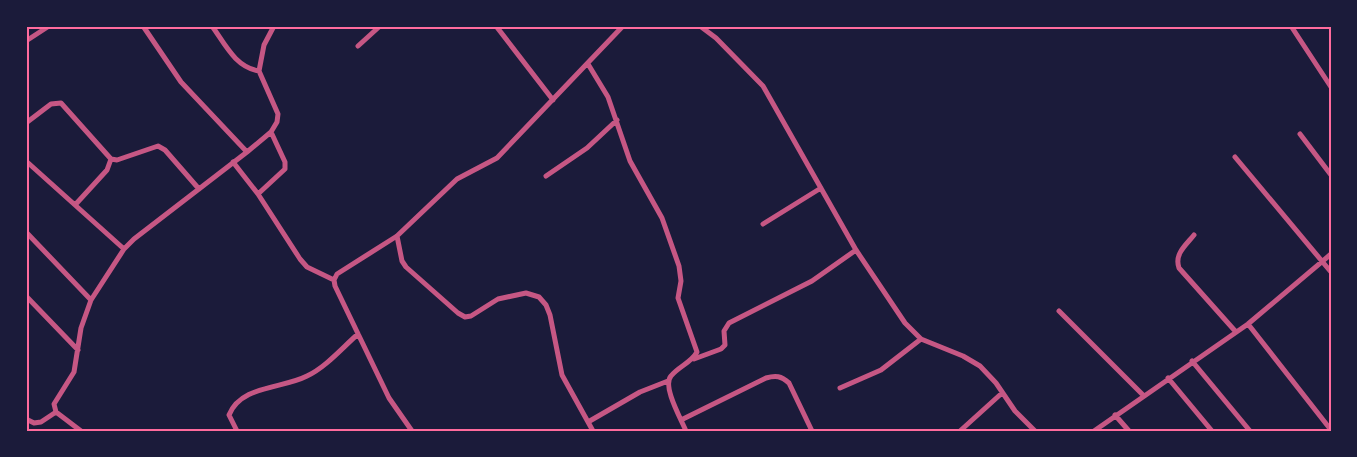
<svg xmlns="http://www.w3.org/2000/svg" width="1357" height="457" font-family="Helvetica,sans-serif">
  <style>
    .lines { fill: none; stroke-linecap: round; stroke-linejoin: round }
    .minor { stroke: #c65784; stroke-width: 5 }
    .neatline { fill: none; stroke: #ff6b9d; stroke-width: 2 }
  </style>
  <rect width="100%" height="100%" fill="#1b1b3a"/>
  <g class="lines">
    <!-- minor -->
    <path class="minor" d="M143 26 181 82 247 152
      M212 26C225 44 235 67 259 71
      M496 26 553 100
      M700 26 716 38 763 86 856 250 905 323 921 339 963 356 980 366 996 383 1015 411 1035 431
      M1291 26 1331 87
      M26 41 49 26
      M358 46 380 26
      M588 64 608 97 630 161 662 218 679 266 681 281 678 298 697 352C691 363 679 366 671 376 662 386 681 419 686 431
      M26 123 51 104 61 103 111 159 117 160 158 146 165 150 199 189
      M1300 134 1331 175
      M1235 157 1331 272
      M26 161 124 249
      M233 162 258 194 300 259 307 267 334 280
      M546 176 587 148 617 120
      M258 194 285 169V162L271 132
      M75 205 107 170 111 159
      M763 224 821 188
      M26 232 91 300
      M1194 235C1186 245 1174 254 1179 268L1236 332
      M397 236 402 261 406 267 458 313 465 317 471 316 498 299 526 293 539 297 546 305 550 315 562 375 593 431
      M26 296 78 350
      M1059 311 1143 395
      M1248 324 1331 430
      M694 359 721 349 725 345 724 331 729 323 812 281 856 250
      M1192 361 1250 431
      M1168 378 1212 431
      M840 388 881 370 921 339
      M1115 415 1129 431
      M26 419 34 423 41 422 56 412
      M681 420 766 378C776 375 781 376 789 383L812 431
      M588 422 640 392 668 381
      M81 431 56 412 54 404 74 372 81 328 91 300 124 249 134 239 247 152 271 132 277 122 278 114 259 71 264 45 274 26
      M237 431 229 415C241 385 282 389 307 376 326 367 342 348 358 334
      M412 431 389 398 335 286 334 280 337 274 397 236 457 179 497 158 623 26
      M960 431 1002 393
      M1094 431 1248 324 1331 254"/>
  </g>
  <!-- border -->
  <rect width="1357" height="457" fill="none" stroke="#1b1b3a" stroke-width="55"/>
  <rect x="28" y="28" width="1302" height="402" class="neatline"/>
</svg>
